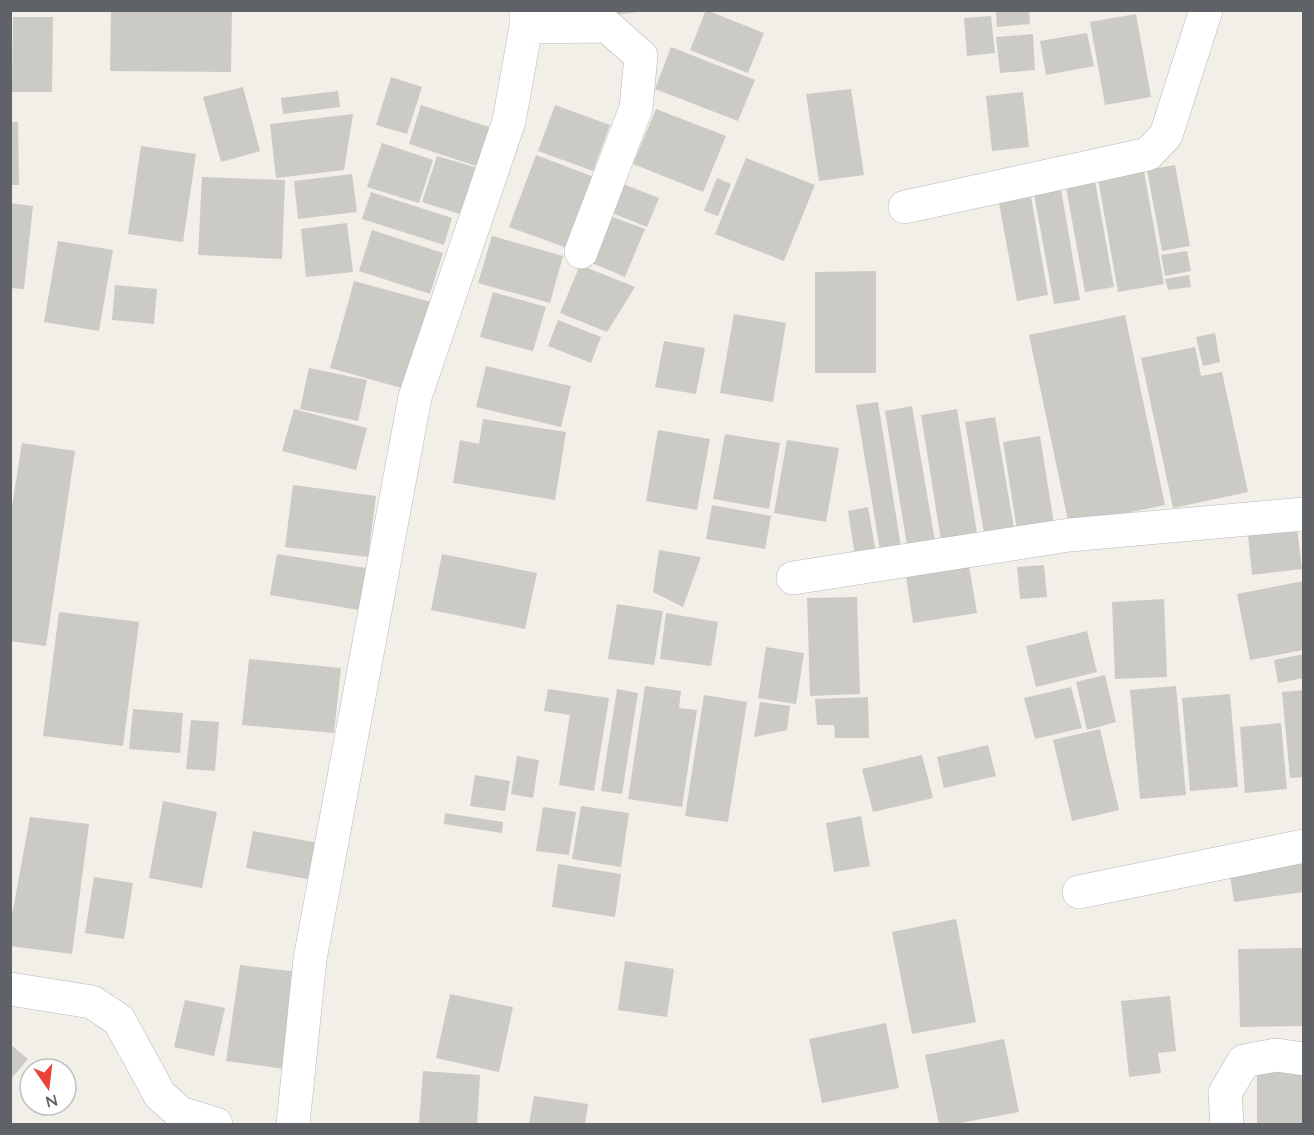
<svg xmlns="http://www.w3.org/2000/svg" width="1314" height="1135" font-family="Quicksand,sans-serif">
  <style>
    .building { fill: #cccac5 }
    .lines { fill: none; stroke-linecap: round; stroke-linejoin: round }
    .minor-casing { stroke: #b5b8bc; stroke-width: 34 }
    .minor { stroke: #fff; stroke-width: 33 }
  </style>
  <rect width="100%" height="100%" fill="#f1efe8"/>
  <!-- building -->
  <path class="building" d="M111 10H232L231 72 110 71Z
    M601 10H638V12L602 16Z
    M706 10 764 33 748 73 690 50Z
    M996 10H1029L1030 24 997 27Z
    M1136 14 1151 97 1105 105 1090 22Z
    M991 16 995 53 967 56 964 18Z
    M13 17H53L52 92H12Z
    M1087 33 1094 66 1046 75 1040 41Z
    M1033 34 1035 70 1000 73 996 37Z
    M671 47 755 80 738 121 655 89Z
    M391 77 422 87 407 134 376 125Z
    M243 87 260 151 221 162 203 97Z
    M851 89 864 175 819 181 806 94Z
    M338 91 340 107 283 114 281 98Z
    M1023 92 1029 147 992 151 986 96Z
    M421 105 489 127 476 166 409 144Z
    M555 105 610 125 593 171 538 151Z
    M656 109 726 136 703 192 633 164Z
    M353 114 344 170 276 178 270 124Z
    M10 122H18L19 185H10Z
    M382 143 433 160 419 203 367 187Z
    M141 146 196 154 183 242 128 234Z
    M536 155 594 177 567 248 509 227Z
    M437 156 478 168 463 215 422 202Z
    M746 158 815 185 784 261 715 234Z
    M1175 165 1190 246 1162 251 1147 170Z
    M1144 171 1164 284 1118 292 1098 179Z
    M352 174 357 212 298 219 294 181Z
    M202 177 285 180 282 259 198 255Z
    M717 178 731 184 718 216 704 211Z
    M1095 181 1114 287 1085 292 1066 187Z
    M623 184 659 198 647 227 612 213Z
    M1061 189 1080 300 1054 304 1034 194Z
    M371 192 452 218 444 245 362 219Z
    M1031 197 1048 295 1017 301 999 203Z
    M10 203 33 206 24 289 10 288Z
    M610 216 645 229 625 277 592 263Z
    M347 223 353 272 306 277 301 229Z
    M372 230 443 253 430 294 359 271Z
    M492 236 563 256 550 303 478 283Z
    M58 241 113 250 99 331 44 322Z
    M1187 251 1191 271 1165 276 1161 255Z
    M580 265 635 287 607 332 560 313Z
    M876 271V373H815V272Z
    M1189 275 1191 287 1168 290 1165 279Z
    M354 281 431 302 405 389 330 368Z
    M115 285 157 289 154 324 112 320Z
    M493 292 546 307 533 351 480 337Z
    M734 314 786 323 773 402 720 393Z
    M1125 315 1165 505 1069 525 1029 335Z
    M558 320 601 337 591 363 548 346Z
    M1215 333 1220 362 1203 366 1196 337Z
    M664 341 705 348 696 394 655 387Z
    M1195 347 1201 376 1222 372 1248 492 1173 508 1141 358Z
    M486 366 571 386 561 427 476 407Z
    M309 368 367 380 358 421 300 409Z
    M878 402 901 547 880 550 856 405Z
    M912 406 935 541 907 545 885 411Z
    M294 409 367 428 356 470 282 451Z
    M957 409 977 533 941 540 921 415Z
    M995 417 1014 528 984 533 965 422Z
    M483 419 566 432 555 500 453 483 460 440 479 444Z
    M658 430 710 439 697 510 646 501Z
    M725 434 780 443 769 509 713 499Z
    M1040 436 1054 524 1017 530 1003 442Z
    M787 440 839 448 826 522 774 513Z
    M22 443 75 451 46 646 10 641V519Z
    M293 485 376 496 368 557 285 547Z
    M712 505 771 516 765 549 706 539Z
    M868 507 876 553 855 556 848 511Z
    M1296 519 1302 569 1252 575 1247 525Z
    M659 550 701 557 683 607 653 592Z
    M277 554 366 568 359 610 270 595Z
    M442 554 537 573 525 629 431 610Z
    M968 560 977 613 913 623 905 570Z
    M1044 565 1047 597 1020 599 1017 567Z
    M1304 581V650L1250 660 1237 594Z
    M857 597 860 694 810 696 807 598Z
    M1164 599 1167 677 1115 679 1112 602Z
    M617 604 663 611 654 665 608 659Z
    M59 612 139 622 123 746 43 736Z
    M666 613 718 622 711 666 660 659Z
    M1087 631 1097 672 1036 687 1026 646Z
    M766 647 804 653 796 704 758 698Z
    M1304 654V678L1278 683 1274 660Z
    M249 659 341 668 334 733 242 725Z
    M1105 675 1116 722 1087 730 1076 682Z
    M645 686 681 691 679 708 697 710 682 807 628 799Z
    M1176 686 1186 795 1140 799 1130 690Z
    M1071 687 1082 728 1035 739 1024 698Z
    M548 689 609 698 594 791 559 785 570 715 544 711Z
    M617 689 638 693 622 794 601 791Z
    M1304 690V777L1290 778 1282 692Z
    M1230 694 1238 787 1190 791 1182 698Z
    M704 695 747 702 728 822 685 816Z
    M868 697 869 738H835L834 725H817L815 699Z
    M760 702 790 706 787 730 754 737Z
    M133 709 183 713 180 753 129 749Z
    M191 720 219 722 215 771 186 769Z
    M1281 723 1287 789 1245 793 1240 727Z
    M1100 729 1119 810 1072 821 1053 740Z
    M988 745 996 776 944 788 937 757Z
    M922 755 933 798 873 812 862 769Z
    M517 756 539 760 533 798 511 794Z
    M475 775 510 781 505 811 470 806Z
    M163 801 217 812 202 888 149 878Z
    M581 806 629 813 621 867 572 859Z
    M543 807 576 812 569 855 536 851Z
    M445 813 503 822 502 833 444 824Z
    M861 816 870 866 834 872 826 823Z
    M30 817 89 824 72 954 10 946V926Z
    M253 831 319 843 313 880 246 868Z
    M1304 858V892L1234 902 1229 868Z
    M558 864 621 874 615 917 552 907Z
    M94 877 133 883 124 939 85 933Z
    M956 919 976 1022 912 1034 892 932Z
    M1304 948V1026L1240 1027 1238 949Z
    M625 961 674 969 667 1017 618 1010Z
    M240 965 299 972 285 1069 226 1061Z
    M450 994 513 1007 499 1072 436 1058Z
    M1170 996 1176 1051 1158 1053 1161 1073 1129 1077 1121 1001Z
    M185 1000 225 1008 214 1056 174 1047Z
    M886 1023 899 1088 822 1103 809 1039Z
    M1004 1039 1019 1112 954 1124H939L925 1055Z
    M10 1044 28 1059 10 1080Z
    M1304 1064V1124H1257V1065Z
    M423 1071 480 1075 477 1124H419Z
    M534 1096 588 1104 585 1124H529Z"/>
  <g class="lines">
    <!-- minor casing -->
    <g class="minor-casing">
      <path id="minor" d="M526 27 607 26 641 56 636 108 581 252
        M905 207 1148 154 1166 135 1206 10
        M793 578 1069 535 1304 514
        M1079 892 1304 846
        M10 989 92 1002 119 1020 160 1095 180 1113 216 1124
        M293 1124 310 959 415 397 509 121 526 27V10
        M1227 1124 1225 1093 1244 1061 1276 1055 1304 1059"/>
    </g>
    <!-- minor -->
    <use href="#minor" class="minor"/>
  </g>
  <!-- border -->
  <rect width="1314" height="1135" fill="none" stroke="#5f6368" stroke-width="24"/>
  <!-- north arrow -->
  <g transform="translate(48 1087) rotate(166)"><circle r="28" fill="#ffffff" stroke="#bfc1c3" stroke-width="1.5"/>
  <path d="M0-4.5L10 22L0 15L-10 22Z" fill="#ea4335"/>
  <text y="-9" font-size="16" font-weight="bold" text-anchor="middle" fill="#5f6368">N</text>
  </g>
</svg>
